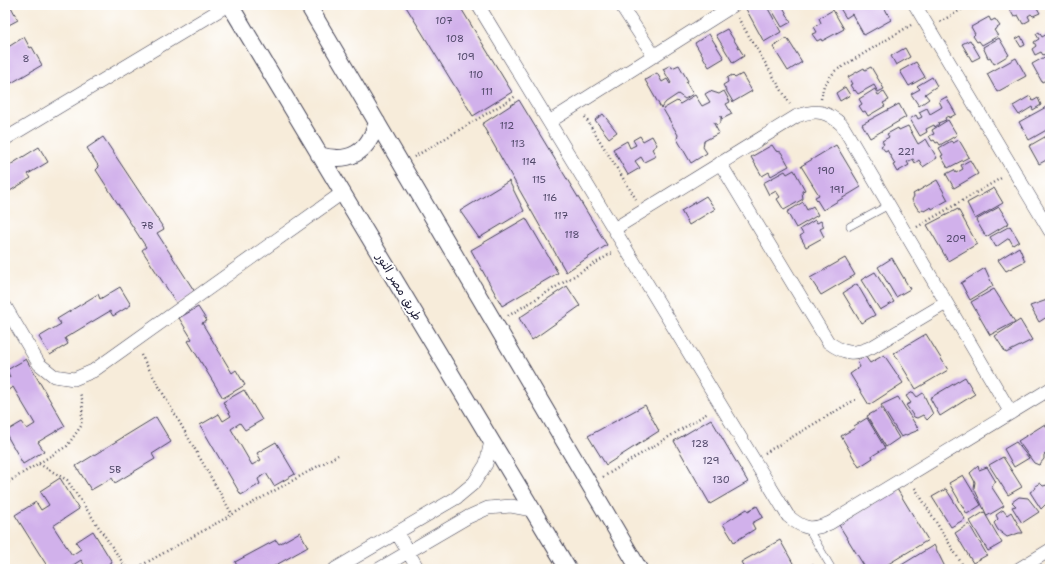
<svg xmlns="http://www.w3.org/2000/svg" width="1055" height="574" font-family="'Shantell Sans','Playpen Sans Arabic',sans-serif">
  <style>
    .building { fill: #d1b1eb }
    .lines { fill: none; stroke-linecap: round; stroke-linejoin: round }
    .service-casing { stroke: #424053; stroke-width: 8 }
    .minor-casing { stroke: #424053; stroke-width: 14 }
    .tertiary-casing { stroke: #424053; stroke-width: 18 }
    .path { stroke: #424053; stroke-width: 2.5; stroke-dasharray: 1 3; stroke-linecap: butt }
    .service { stroke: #fff; stroke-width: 7 }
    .minor { stroke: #fff; stroke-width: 13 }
    .tertiary { stroke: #fff; stroke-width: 16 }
    .labels { text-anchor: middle; stroke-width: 4; stroke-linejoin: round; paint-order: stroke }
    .number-label { font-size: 10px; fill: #4e4667 }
    .street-label { font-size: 12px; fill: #22223b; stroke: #fff }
  </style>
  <rect width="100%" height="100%" fill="#fff"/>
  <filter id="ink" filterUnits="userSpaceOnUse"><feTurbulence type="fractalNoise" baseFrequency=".025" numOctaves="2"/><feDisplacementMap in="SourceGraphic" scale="8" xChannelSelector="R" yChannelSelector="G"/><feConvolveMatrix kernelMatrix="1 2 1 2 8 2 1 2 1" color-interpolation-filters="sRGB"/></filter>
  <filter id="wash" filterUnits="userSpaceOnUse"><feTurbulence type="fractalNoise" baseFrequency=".012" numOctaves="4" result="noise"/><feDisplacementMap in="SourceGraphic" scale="16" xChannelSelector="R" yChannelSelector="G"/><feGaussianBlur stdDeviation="0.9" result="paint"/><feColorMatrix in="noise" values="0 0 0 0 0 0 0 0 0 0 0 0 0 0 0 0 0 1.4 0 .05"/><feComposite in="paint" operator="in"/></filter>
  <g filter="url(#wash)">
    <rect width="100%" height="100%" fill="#f7ecda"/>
    <g id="blocks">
      <!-- building -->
      <path class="building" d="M5 5H10L18 20 5 27Z
        M405 5H459L512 92 473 116Z
        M753 5H766L781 32 764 42 746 9Z
        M769 5H782L791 22 782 27Z
        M838 5H883L891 20 864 35 852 14 846 18Z
        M1012 5H1039L1040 7 1037 8 1040 13 1033 16 1031 14 1028 16 1030 20 1023 24 1018 15 1014 17 1010 10 1014 8Z
        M833 10 844 29 822 41 821 39 817 41 812 34 817 32 814 27 821 23 819 18Z
        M989 17 991 21 995 19 1000 26 994 30 998 36 982 45 979 41 977 42 973 36 975 34 971 27Z
        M727 29 744 56 733 63 716 35Z
        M1039 32 1042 37 1049 33 1050 36V51L1043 55 1041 52 1035 55 1032 49 1036 46 1034 42 1039 39 1036 34Z
        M709 34 724 58 709 67 695 43Z
        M1021 36 1025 45 1021 47 1016 39Z
        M24 37 30 48 32 47 42 65 8 85 5 80V49Z
        M787 38 802 62 788 71 773 47Z
        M999 38 1009 55 994 64 990 57 988 58 983 47Z
        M970 40 980 57 972 61 962 44Z
        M905 48 910 57 896 65 891 56Z
        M1050 54V78L1042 82 1032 64Z
        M1016 58 1026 76 997 92 987 74Z
        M916 62 925 77 909 86 900 71Z
        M671 65 672 68 679 65 688 81 686 82 693 94 685 99 678 94 666 102 661 108 645 80 657 73 662 82 667 79 670 84 671 83 663 69Z
        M871 67 884 89 878 92 874 85 858 94 855 90 854 91 850 85 852 84 848 77 864 68 865 70Z
        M742 74 752 91 733 102 723 85 728 82 727 78 732 75 735 78Z
        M932 77 937 86 925 94 929 99 919 106 911 94 920 89 917 86Z
        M845 87 850 95 840 101 836 93Z
        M875 89 878 95 884 92 889 100 883 103 885 106 868 116 865 111 863 112 859 106 862 104 859 99Z
        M710 91 719 94 724 91 730 102 726 104 732 114 722 119 721 116V122L717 125 713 122 719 133 704 141 703 147 707 153 691 163 677 139 678 135 663 109 677 101 680 104 695 95 702 106 710 102 705 94Z
        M1030 96 1033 101 1038 98 1041 105 1033 110 1032 107 1019 115 1013 106Z
        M946 97 956 114 949 118 948 116 945 118 946 120 938 123 939 124 935 127 934 125 926 129 927 132 920 136 910 119 916 115 918 119 922 117 919 112 927 108 930 114 942 107 939 101Z
        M519 100 607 245 566 272 482 124Z
        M899 104 906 117 870 138 862 124Z
        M1048 106 1050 109V128L1029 140 1019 122Z
        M603 114 617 132 609 138 595 120Z
        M948 120 957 135 940 145 938 142 936 143 934 140 932 141 929 136 934 134 932 130Z
        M908 126 918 144 926 139 937 158 923 167 919 160 915 163 913 159 907 162 909 165 897 172 893 165 895 164 887 150 885 151 881 146 884 144 882 141 889 137 887 134 898 128 899 130Z
        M1050 134V158L1039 164 1029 146Z
        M640 136 643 141 652 136 657 145 652 149 656 156 644 162 641 157 635 161 640 168 628 175 613 149 627 141 630 148 636 145 633 140Z
        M103 137 164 229 157 233 195 292 177 304 142 250 146 247 96 170 99 167 87 148Z
        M959 140 969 157 948 168 941 156 943 155 939 148 951 141 953 143Z
        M772 145 776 151 781 152 789 166 771 176 769 172 762 176 751 157Z
        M836 145 861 187 823 210 815 197 819 195 801 166Z
        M39 147 48 162 28 174 31 178 5 194V168Z
        M970 160 978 174 954 188 946 174 954 170 956 173 963 169 961 165Z
        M794 170 805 190 802 191 803 199 784 210 777 199 780 197 776 191 769 195 763 183 785 171 787 174Z
        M937 180 948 200 932 209 931 207 924 211 923 209 919 211 912 200 914 196 913 194Z
        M509 181 524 211 479 238 460 211Z
        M994 188 1003 203 975 219 967 203Z
        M706 196 715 209 689 225 681 211Z
        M803 202 807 210 813 206 818 215 796 228 787 212Z
        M999 207 1009 223 986 237 976 220Z
        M958 209 977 244 948 261 927 225Z
        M526 218 558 273 502 306 471 250Z
        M815 220 817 223 821 221 824 227 820 229 824 237 806 247 800 236 803 234 800 229Z
        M1010 226 1019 241 1013 245 1009 238 996 247 990 237Z
        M1019 247 1025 261 1006 271 998 260Z
        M845 258 855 275 821 295 810 278Z
        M892 258 910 289 896 297 878 267Z
        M985 268 993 286 970 300 961 283Z
        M875 272 894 302 880 310 861 280Z
        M857 284 875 315 861 323 843 293Z
        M567 286 580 306 532 340 519 318Z
        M120 287 131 305 113 316 110 311 65 338 68 344 50 355 39 337 61 324 57 319 98 294 100 299Z
        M994 289 1015 322 990 335 971 302Z
        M1050 299V315L1039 322 1030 306Z
        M198 307 207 321 202 323 232 373 236 370 245 385 223 398 188 341 192 339 179 318Z
        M1020 320 1032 340 1006 353 995 336Z
        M926 334 948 370 916 389 894 353Z
        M884 355 903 383 869 405 850 374 860 367 857 361 865 356 870 363Z
        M26 359 65 426 38 442 44 451 23 464 5 432 22 422 27 429 35 424 13 387 5 392V380L10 377 7 370Z
        M965 377 975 394 940 416 930 398Z
        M244 390 262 420 245 430 240 423 231 429 252 465 261 460 257 453 276 442 295 474 274 486 266 473 258 479 260 484 241 495 200 425 219 414 223 421 231 416 223 402Z
        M913 392 917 397 923 393 933 414 927 420 923 415 917 418 914 417 906 405 911 403 906 396Z
        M898 397 919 430 901 437 881 405Z
        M645 405 659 431 606 465 588 436Z
        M881 408 899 438 886 447 867 416Z
        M156 417 171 442 152 454 155 459 115 483 112 478 91 490 76 466Z
        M867 418 885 448 872 456 873 458 859 467 841 436 855 428 854 426Z
        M711 419 748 482 710 504 674 441Z
        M1045 424 1050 433V450L1044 455V459L1039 465 1034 463 1018 441Z
        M1016 442 1029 458 1014 467 1004 449Z
        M1003 457 1022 487 1008 495 989 465Z
        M978 466 979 470 987 467 996 482 991 486 1004 506 987 516 974 488 975 482 970 473Z
        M963 475 981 505 967 514 949 483Z
        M60 478 79 509 53 526 72 555 81 549 76 542 93 531 112 562 101 569H87L81 560 73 565 75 569H49L15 515 36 502 41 510 49 505 40 491Z
        M1040 483 1043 486 1047 485 1050 491V500L1041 509 1030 492 1036 488 1035 486Z
        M897 489 928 540 880 569H866L839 525Z
        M946 489 965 519 951 527 932 497Z
        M1019 497 1028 498 1039 512 1022 523 1012 507 1016 506 1012 502Z
        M757 506 763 517 752 523 755 529 734 542 723 524 747 509 748 511Z
        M1003 510 1007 515 1011 512 1023 533H1019L1007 537 998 530 994 523 998 519 996 515Z
        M984 512 1002 543 988 551 970 521Z
        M969 524 987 555 973 563 955 533Z
        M300 532 308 547 269 569H239L235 562 276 540 279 544Z
        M780 540 794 565 787 569H745L741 562Z
        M934 545 946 569H895Z"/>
    </g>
  </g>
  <g filter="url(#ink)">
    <use href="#blocks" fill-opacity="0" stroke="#424053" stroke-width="1"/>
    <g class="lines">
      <!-- service casing -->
      <g class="service-casing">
        <path id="service" d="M850 226 889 205
          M808 528 832 569"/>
      </g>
      <!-- minor casing -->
      <g class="minor-casing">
        <path id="minor" d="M478 5 788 516C803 529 812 531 830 523L1050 389
          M621 5 654 56
          M915 5 1050 231
          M549 122 734 5
          M5 139 228 5
          M720 163 828 342C844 354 854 355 872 347L946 303
          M614 229 797 116C817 109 827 111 842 125L1011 413
          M5 306 39 364 54 376 74 379 93 371 342 193
          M397 533 418 569
          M335 569 456 498 474 483 486 464 491 441
          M379 569 468 517 488 508 511 506 532 510
          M1019 569 1050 550"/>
      </g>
      <!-- tertiary casing -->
      <g class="tertiary-casing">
        <path id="tertiary" d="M230 5 568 569
          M308 5 639 569
          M319 155C349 164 368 153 377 122"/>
      </g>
      <!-- path -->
      <path class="path" d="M738 18 790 104
        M940 22 969 5
        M821 99 824 85 835 71 911 25
        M585 117 636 199
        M414 157 516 96
        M917 227 1003 177
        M508 316 612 253
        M141 355 232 514
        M765 453 858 398
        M39 464 67 480 127 569
        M603 477 708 413
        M5 484 67 446 81 426 83 402 80 393
        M915 488 965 569
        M135 569 338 455
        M806 569 816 563"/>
      <!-- service -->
      <use href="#service" class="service"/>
      <!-- minor -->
      <use href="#minor" class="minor"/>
      <!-- tertiary -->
      <use href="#tertiary" class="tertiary"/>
    </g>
  </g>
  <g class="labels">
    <!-- number labels -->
    <g class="number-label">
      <text x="444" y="24">107</text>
      <text x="455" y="42">108</text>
      <text x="466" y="60">109</text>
      <text x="26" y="62">8</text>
      <text x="476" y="78">110</text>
      <text x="487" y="95">111</text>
      <text x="507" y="129">112</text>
      <text x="518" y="147">113</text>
      <text x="906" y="155">221</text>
      <text x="529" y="165">114</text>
      <text x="826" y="174">190</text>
      <text x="539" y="183">115</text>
      <text x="837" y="193">191</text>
      <text x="550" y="201">116</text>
      <text x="561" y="219">117</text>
      <text x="147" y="229">7B</text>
      <text x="572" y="238">118</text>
      <text x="956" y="242">209</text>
      <text x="700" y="447">128</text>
      <text x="711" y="464">129</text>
      <text x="115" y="473">5B</text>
      <text x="721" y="483">130</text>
    </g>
    <!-- street labels -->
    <g class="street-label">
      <text transform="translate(399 287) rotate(59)" y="4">طريق مصر النور</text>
    </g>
  </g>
  <!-- margin -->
  <rect width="1055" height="574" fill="none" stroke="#fff" stroke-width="20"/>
</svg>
